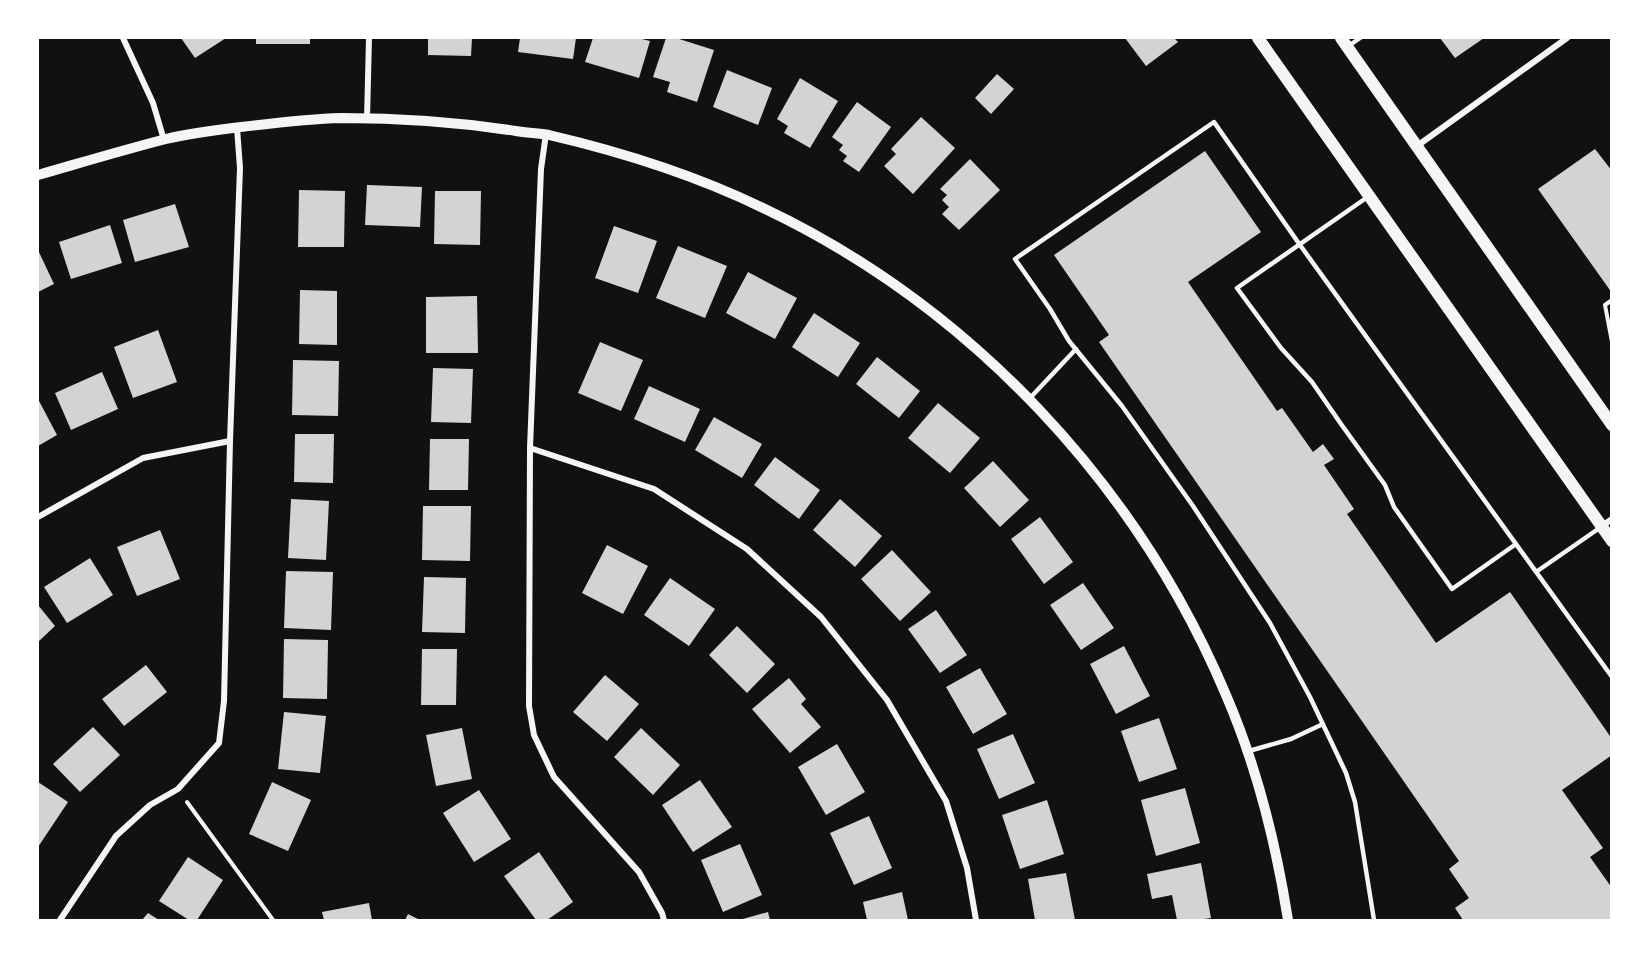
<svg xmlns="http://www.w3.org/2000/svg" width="1649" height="958" font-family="'Asap Condensed',sans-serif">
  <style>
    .building { fill: #d3d3d3 }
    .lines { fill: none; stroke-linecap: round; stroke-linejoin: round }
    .path { stroke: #f5f5f5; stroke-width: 4 }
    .service { stroke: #f5f5f5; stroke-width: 4.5 }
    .minor { stroke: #f5f5f5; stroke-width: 6 }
    .tertiary { stroke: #f5f5f5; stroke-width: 10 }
    .secondary { stroke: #f5f5f5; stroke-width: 12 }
  </style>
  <rect width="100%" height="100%" fill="#111"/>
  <!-- building -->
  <path class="building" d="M181 38H226L195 58Z
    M256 38H310V44H256Z
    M428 38H472L471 56 428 55Z
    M520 38H576L573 59 518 52Z
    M593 38H638L650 41 639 78 585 62Z
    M666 38H676L714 50 697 102 667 92 670 82 653 77Z
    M1125 38H1174L1178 42 1146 66Z
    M1440 38H1484L1455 58Z
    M727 70 772 88 758 125 713 107Z
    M997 74 1014 89 991 114 975 98Z
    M800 78 838 101 810 148 784 133 788 126 777 119Z
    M857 102 891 127 859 172 843 161 847 156 839 150 843 145 832 137Z
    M921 117 955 148 913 194 884 166 896 154 891 149Z
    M1595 149 1612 171V293L1538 189Z
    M1205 151 1261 232 1188 282 1277 411 1282 408 1313 452 1323 444 1334 459 1324 465 1354 509 1347 514 1436 643 1510 592 1612 739V755L1562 790 1603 848 1590 857 1612 888V920H1463L1455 908 1469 898 1449 869 1459 861 1099 342 1109 335 1054 255Z
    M970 159 1000 190 959 230 942 214 949 207 942 200 947 195 940 189Z
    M367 185 422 187 420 227 365 225Z
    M299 190 345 191 344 247H298Z
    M435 191H481L480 245 434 244Z
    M175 204 189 247 135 262 123 220Z
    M110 225 122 263 71 279 59 242Z
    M614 226 657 241 638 293 595 278Z
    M678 246 727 266 705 318 656 298Z
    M38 250 54 284 38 292Z
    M748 272 797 298 775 339 726 313Z
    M300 290 337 291V345L299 344Z
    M477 296 478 353H426V297Z
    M814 313 860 343 838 377 792 347Z
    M158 330 177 382 133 398 114 347Z
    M600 342 643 360 621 411 578 393Z
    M877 357 920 391 899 418 856 384Z
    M293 360 339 361 338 416 292 415Z
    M433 368 473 369 471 423 431 422Z
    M102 372 118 409 71 430 55 393Z
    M649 386 700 409 685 442 634 419Z
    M38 399 57 435 38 446Z
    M938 403 980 438 950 473 908 438Z
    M714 417 762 444 742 478 695 450Z
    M295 434H334L333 483 294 482Z
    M430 439H469L468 490H429Z
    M775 457 820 490 799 519 754 485Z
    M993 461 1029 500 1000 527 964 488Z
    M291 499 329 501 326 560 288 558Z
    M840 499 882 536 855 567 813 530Z
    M423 506H471L470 561 422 560Z
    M1040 517 1073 562 1044 584 1011 539Z
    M160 530 180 579 137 596 117 547Z
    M607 545 648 566 623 614 582 593Z
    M892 550 931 592 900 621 861 579Z
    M90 558 113 595 67 623 44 587Z
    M286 571 333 572 331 630 284 628Z
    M424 577 466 578 465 633 422 632Z
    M670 578 715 609 689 646 644 615Z
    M1083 583 1114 628 1081 650 1050 605Z
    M38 605 55 626 38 642Z
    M936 610 967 655 940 673 908 629Z
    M737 626 775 664 747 693 709 655Z
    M284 639 328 640 327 699 283 698Z
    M1124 646 1150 696 1116 714 1090 664Z
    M422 649H457L456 705H421Z
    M146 665 167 692 124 726 102 699Z
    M980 668 1007 714 973 734 946 687Z
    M605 675 639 704 607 741 573 712Z
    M789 678 806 699 801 704 821 727 790 753 752 709Z
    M284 712 326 716 320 773 278 769Z
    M1159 718 1177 769 1139 782 1121 731Z
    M93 727 120 755 80 792 53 764Z
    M462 728 472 779 436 786 426 735Z
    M641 728 680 765 653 795 614 757Z
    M1013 734 1035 783 999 799 977 749Z
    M837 744 865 792 826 815 798 767Z
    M700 780 732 827 693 852 662 805Z
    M38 782 68 802 38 847Z
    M272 782 311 800 288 851 249 834Z
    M1185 788 1200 843 1156 856 1141 800Z
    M479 790 511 839 474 862 443 813Z
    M1047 800 1064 854 1020 869 1002 815Z
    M869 816 892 868 854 885 830 833Z
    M740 844 762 895 723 912 701 860Z
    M539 852 573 902 547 920H536L504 876Z
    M188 857 223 880 197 920H189L159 901Z
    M1201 863 1211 918 1197 920H1177L1172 895 1152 899 1147 874Z
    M1066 873 1075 920H1035L1028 879Z
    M902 892 908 920H867L863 902Z
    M369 903 372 920H324L322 912Z
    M768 912 770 920H739Z
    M148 913 159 920H142Z
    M408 914 420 920H405Z"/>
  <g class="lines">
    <!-- path -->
    <path class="path" d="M1612 300 1605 305 1612 342
      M187 802 273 920"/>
    <!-- service -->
    <path class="service" d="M1347 47 1360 38
      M1369 196 1237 288 1281 348 1312 382 1341 424 1385 485 1394 507 1452 589 1516 544
      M1030 398 1076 349
      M1536 572 1601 527
      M1249 751 1291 739 1323 724
      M1374 920 1355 802 1346 773 1310 697 1270 623 1193 506 1122 406 1069 341 1050 309 1015 259 1214 122 1300 245 1612 677"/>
    <!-- minor -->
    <path class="minor" d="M123 38 153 103 164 140
      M367 119 369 38
      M546 134 541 169 530 448 529 706 534 735 554 777 639 872 662 913 664 920
      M1417 146 1567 38
      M530 448 654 489 747 549 821 617 887 700 946 801 967 868 976 920
      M38 517 143 458 230 441
      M1602 526 1612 519
      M60 920 116 836 150 805 178 789 219 743 224 701 230 441 240 168 237 128"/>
    <!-- tertiary -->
    <path class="tertiary" d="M38 175C80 163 123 150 166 139 191 133 216 130 241 127 274 123 307 119 341 118 400 118 458 122 516 131 527 133 539 133 549 135 622 152 695 175 763 208 970 306 1137 484 1226 695 1257 767 1276 843 1288 920"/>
    <!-- secondary -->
    <path class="secondary" d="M1258 38 1612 541
      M1341 38 1612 425"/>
  </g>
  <!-- border -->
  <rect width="1649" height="958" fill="none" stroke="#ffffff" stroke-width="78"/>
</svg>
